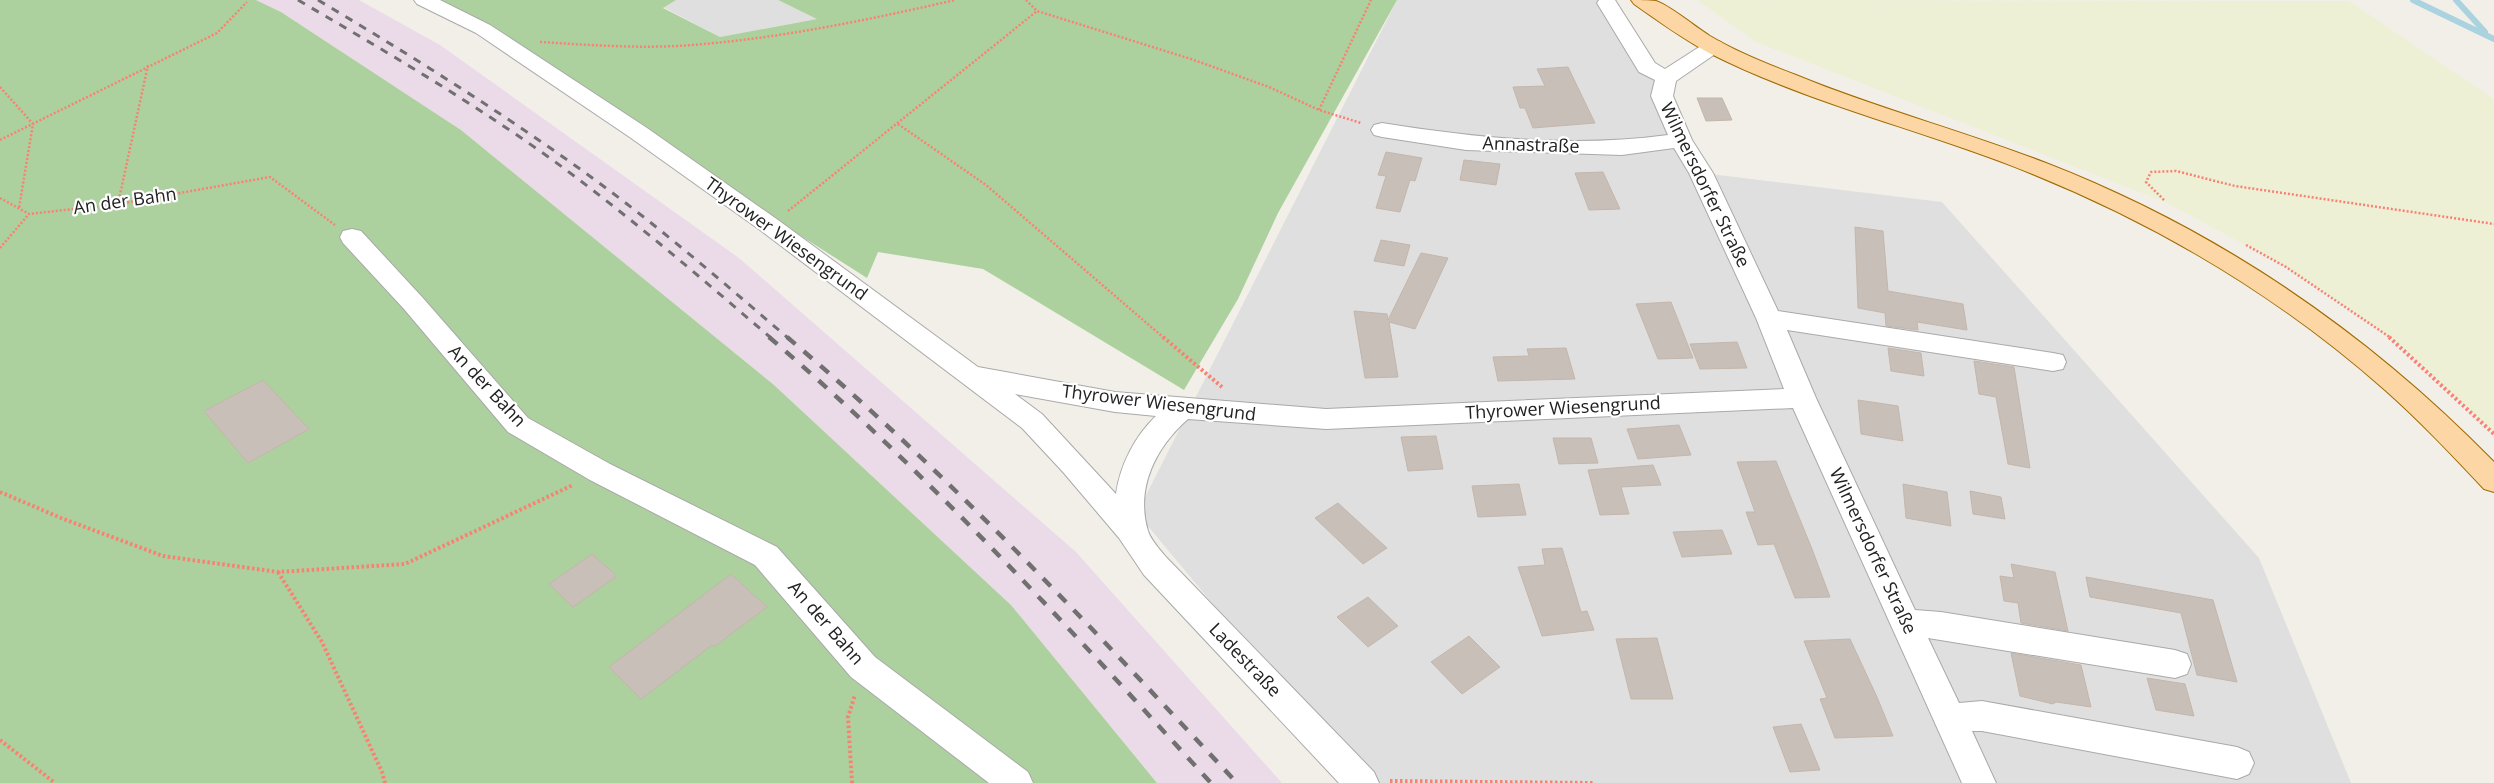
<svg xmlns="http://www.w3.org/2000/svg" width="2494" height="783" font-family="'Open Sans',sans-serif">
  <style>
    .residential { fill: #e0dfdf }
    .industrial { fill: #ebdbe8 }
    .farmland { fill: #eef0d5 }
    .forest { fill: #add19e }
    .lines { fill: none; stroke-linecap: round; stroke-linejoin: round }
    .stream { stroke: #aad3df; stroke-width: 6 }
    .building { fill: #c7bfb8; stroke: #c4b6ab }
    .minor-casing { stroke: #a9a9a9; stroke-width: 2 }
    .major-casing { stroke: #a06b00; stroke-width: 2 }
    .path-far1 { stroke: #fa8072; stroke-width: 2.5; stroke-dasharray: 2 2; stroke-linecap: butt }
    .path { stroke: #fa8072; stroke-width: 4; stroke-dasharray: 2.5 2.5; stroke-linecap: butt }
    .minor { fill: #fff; fill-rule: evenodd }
    .major { fill: #fcd6a4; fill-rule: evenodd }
    .rail-far1 { stroke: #707070; stroke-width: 3; stroke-dasharray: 8 8; stroke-linecap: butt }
    .rail { stroke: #707070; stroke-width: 4.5; stroke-dasharray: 11 11; stroke-linecap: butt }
    .labels { text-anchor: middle; stroke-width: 4.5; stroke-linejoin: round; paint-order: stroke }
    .street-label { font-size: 18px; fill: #222; stroke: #fff }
  </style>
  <rect width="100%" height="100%" fill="#f2efe9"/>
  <!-- residential -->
  <path class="residential" d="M676 0H778L818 19 720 37 663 7Z
    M1397 0H1605L1666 78 1702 173 1942 202 2259 558 2351 783H1362L1137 513Z"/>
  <!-- industrial -->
  <path class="industrial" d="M256 0H359L440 45 739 258 1076 552 1282 783H1157L1011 605 774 385 461 130 281 12Z"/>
  <!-- farmland -->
  <path class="farmland" d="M1697 0 2349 1 2494 99V434L2397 342 2286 267 2165 202 1756 42Z"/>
  <!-- forest -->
  <path class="forest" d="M0 0H256L281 12 461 130 774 385 1011 605 1157 783H0Z
    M422 0H676L663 8 720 37 817 19 778 0H1397L1278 213 1238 299 1184 390 983 269 878 252 867 278 639 133Z"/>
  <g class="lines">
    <!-- stream -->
    <path class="stream" d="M2413 0 2494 39
      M2456 0 2485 32"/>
  </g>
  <!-- building -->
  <path class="building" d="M1568 67 1595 123 1533 128 1525 108H1520L1513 87 1545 86 1537 69Z
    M1697 98H1722L1732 120 1706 121Z
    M1386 152 1422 158 1415 181 1410 180 1400 212 1376 208 1386 176 1378 175Z
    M1464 160 1500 164 1496 185 1460 180Z
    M1603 172 1620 209 1589 210 1575 173Z
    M1855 227 1883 231 1888 291 1963 304 1967 330 1917 322 1918 330 1886 326 1885 313 1858 308Z
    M1381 240 1410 245 1404 266 1374 261Z
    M1421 253 1448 258 1415 329 1389 322 1398 377 1365 378 1354 311 1387 314 1388 320Z
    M1671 302 1693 358 1658 359 1636 304Z
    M1737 342 1747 368 1700 369 1690 344Z
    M1566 348 1575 379 1498 381 1493 357 1529 356 1527 349Z
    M1888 348 1921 353 1924 376 1891 371Z
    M1974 361 2014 367 2030 468 2008 464 1996 397 1979 394Z
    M263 380 309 429 248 463 204 411Z
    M1858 400 1898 406 1903 441 1861 434Z
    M1679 425 1691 455 1638 459 1627 429Z
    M1436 436 1443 469 1408 471 1401 437Z
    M1553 438H1591L1598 463 1559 464Z
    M1776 461 1812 549 1830 597 1795 598 1774 544 1758 545 1746 512H1755L1737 462Z
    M1653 465 1661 485 1621 487 1629 514 1600 515 1588 470Z
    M1519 484 1526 515 1478 517 1472 486Z
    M1903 484 1947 492 1951 526 1906 518Z
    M1970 491 2001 497 2005 519 1973 514Z
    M1338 503 1387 548 1363 564 1315 518Z
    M1722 530 1732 554 1682 557 1673 532Z
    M1562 548 1581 612 1587 611 1594 630 1542 636 1518 567 1545 565 1542 549Z
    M592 554 617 576 573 607 549 584Z
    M2011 564 2055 572 2068 631 2021 623 2018 603 2004 601 2000 576 2014 578Z
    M731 574 767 607 714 647 712 645 641 699 609 667Z
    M2086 577 2213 600 2237 682 2197 675 2181 613 2090 597Z
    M1368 597 1398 626 1368 647 1337 617Z
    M1469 636 1500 667 1462 694 1431 662Z
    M1657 638 1673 699H1631L1616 639Z
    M1850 639 1877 697 1893 736 1835 738 1820 699 1827 698 1804 641Z
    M2011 653 2081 665 2091 707 2056 702 2053 704 2020 696Z
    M2147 678 2185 684 2194 716 2156 710Z
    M1801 724 1820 770 1790 772 1773 727Z"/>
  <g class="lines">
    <!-- minor casing -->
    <g class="minor-casing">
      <path id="minor" d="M414 0H440L490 25 647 128 778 220 978 367 1115 392 1326 409 1784 389 1756 318 1689 173 1674 148 1622 155 1466 150 1382 137 1374 135 1371 130 1374 125 1382 123C1476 138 1573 148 1668 135L1651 96 1655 80 1639 72 1597 3 1599 0H1615L1655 63 1665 69 1707 42 1714 40 1721 42 1724 46 1721 50 1676 81 1673 96 1692 140 1713 173 1778 311 2053 353 2063 355 2066 362 2063 369 2053 371 1787 330 1816 398 1915 610 1941 612 2175 650 2187 654 2191 664 2187 674 2175 678 1928 638 1959 703 1982 701 2237 747 2249 752 2254 763 2249 774 2237 779 1982 731H1972L1996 783H1962L1793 408 1326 429 1188 419C1156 447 1135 488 1148 531 1151 540 1160 550 1166 557L1374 772 1379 783H1339L1144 575 1119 538 1063 472 1022 428 760 230 631 138 476 33 417 4ZM1015 394 1115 412 1156 416C1135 436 1120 465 1116 494L1042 414Z
        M352 229 361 231 422 297 528 418 610 464 777 547 875 657 1028 772 1033 783H989L851 677 755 565 590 480 508 432 404 309 343 243 340 237 343 231Z"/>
    </g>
    <!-- major casing -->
    <g class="major-casing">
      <path id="major" d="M1631 0C1638 0 1649 0 1656 1 1672 7 1694 26 1710 36 1737 52 1767 64 1796 75 1878 109 1964 131 2046 163 2216 229 2367 332 2494 462V492L2484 489C2452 455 2420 421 2385 390 2281 298 2159 225 2030 173 1924 130 1812 105 1709 53 1683 39 1658 21 1634 4Z"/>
    </g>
    <!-- path-far1 -->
    <path class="path-far1" d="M1026 0 1037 11 1191 59 1269 87 1319 110 1361 123
      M540 42C590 45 642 49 692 45 781 38 868 20 955 0
      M0 87 33 124 19 208
      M1319 110 1371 0
      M898 124 986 185 1164 338
      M0 140 217 33 247 2
      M0 198 29 214 118 204 270 177 335 225
      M2164 200 2146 182 2151 172 2176 171 2235 186 2494 224
      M118 204 148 65
      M788 211 1037 11
      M2246 245 2286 267 2391 338
      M0 248 29 214"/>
    <!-- path -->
    <path class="path" d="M1163 337 1222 387
      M2389 337 2494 434
      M0 492 61 518 163 556 278 572 405 564 573 485
      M278 572 322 642 382 772 385 783
      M0 740 55 783
      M1390 781 1595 783
      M852 783 848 717 855 695"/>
    <!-- minor -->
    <use href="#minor" class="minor"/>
    <!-- major -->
    <use href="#major" class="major"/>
    <!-- rail-far1 -->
    <path class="rail-far1" d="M298 0C385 51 472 102 554 161 629 216 700 277 771 338
      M318 0C405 52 490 105 573 164 648 217 718 278 788 338"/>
    <!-- rail -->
    <path class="rail" d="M769 337C928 473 1070 629 1211 783
      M787 337C948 473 1093 629 1237 783"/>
  </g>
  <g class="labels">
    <!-- street labels -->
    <g class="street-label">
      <text transform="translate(1531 145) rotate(2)" y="6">Annastraße</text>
      <text transform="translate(1705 185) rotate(64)" y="6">Wilmersdorfer Straße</text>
      <text transform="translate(125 201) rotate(-8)" y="6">An der Bahn</text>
      <text transform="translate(786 239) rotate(36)" y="6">Thyrower Wiesengrund</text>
      <text transform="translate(487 386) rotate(47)" y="6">An der Bahn</text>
      <text transform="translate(1159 403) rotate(7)" y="6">Thyrower Wiesengrund</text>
      <text transform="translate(1563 408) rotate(-3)" y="6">Thyrower Wiesengrund</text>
      <text transform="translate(1873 551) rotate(65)" y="6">Wilmersdorfer Straße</text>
      <text transform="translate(826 623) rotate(49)" y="6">An der Bahn</text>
      <text transform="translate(1245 660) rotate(46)" y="6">Ladestraße</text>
    </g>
  </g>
</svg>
